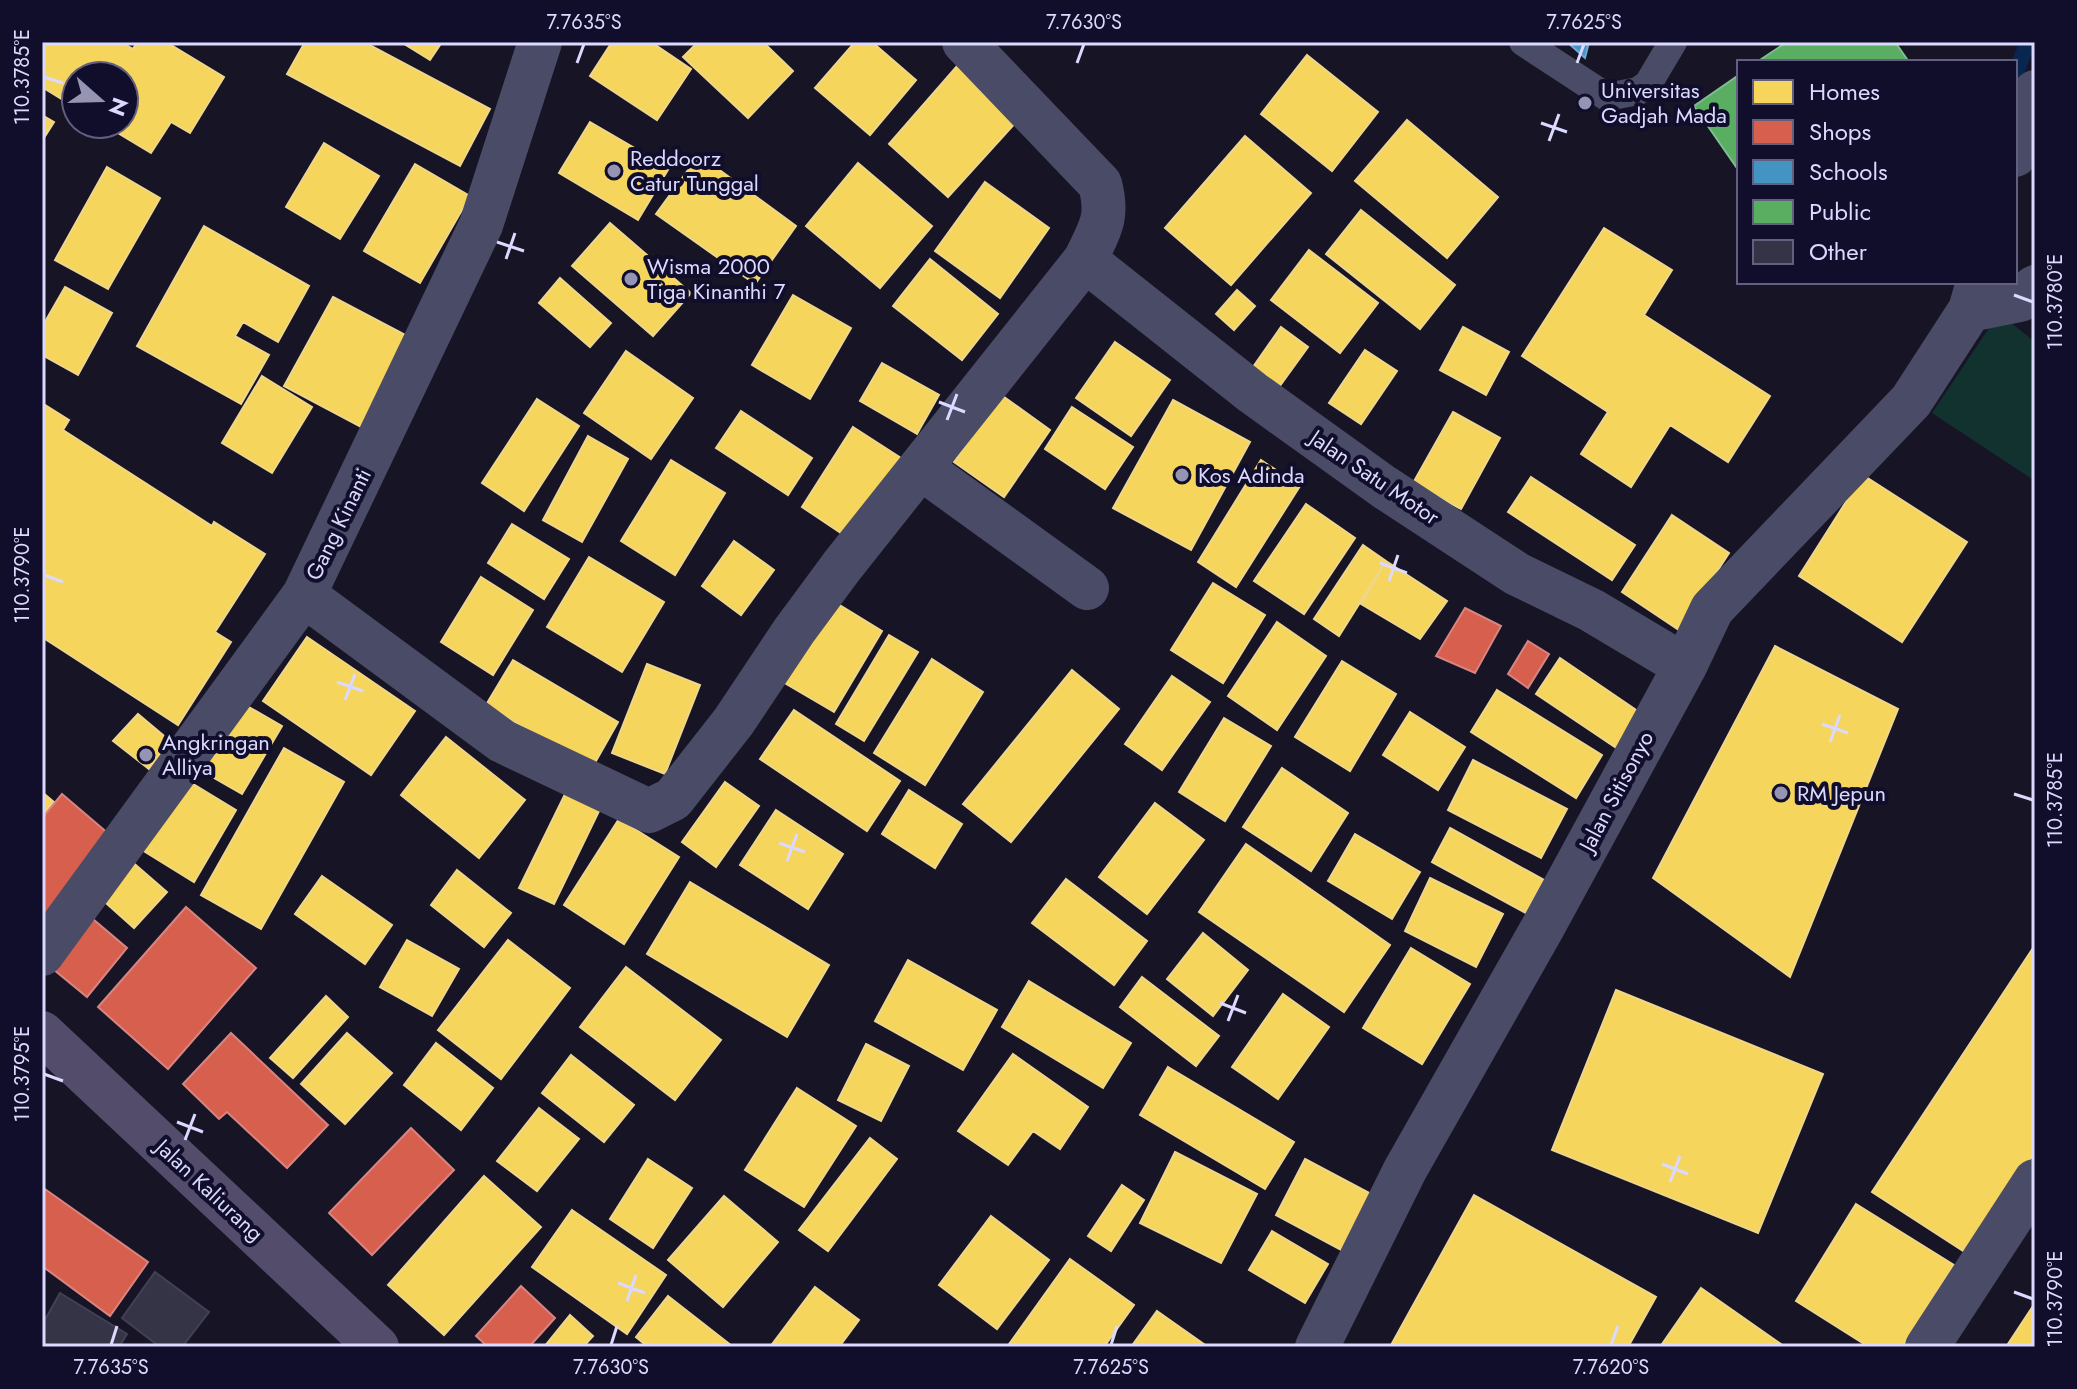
<svg xmlns="http://www.w3.org/2000/svg" width="2077" height="1389" font-family="Jost,sans-serif">
  <style>
    .green { fill: #123230 }
    .homes { fill: #f6d55c; stroke: #eed68d; stroke-width: 2 }
    .shops { fill: #d6604d; stroke: #d88482; stroke-width: 2 }
    .schools { fill: #4393c3; stroke: #71a8d5; stroke-width: 2 }
    .public { fill: #5aae61; stroke: #81bb90; stroke-width: 2 }
    .lines { fill: none; stroke-linecap: round; stroke-linejoin: round }
    .stream { stroke: #08264e; stroke-width: 16 }
    .building { fill: #353346; stroke: #424058; stroke-width: 2 }
    .service { stroke: #4a4b66; stroke-width: 28 }
    .minor { stroke: #4a4b66; stroke-width: 44 }
    .primary { stroke: #534c6b; stroke-width: 44 }
    .ticks { fill: none; stroke: #dbd9ff; stroke-width: 3 }
    .poi-dot { fill: #9694b3; stroke: #110e2c; stroke-width: 3 }
    .labels { text-anchor: middle; stroke-width: 8; stroke-linejoin: round; paint-order: stroke }
    .poi-label { font-size: 22px; fill: #dbd9ff; stroke: #110e2c; text-anchor: start }
    .street-label { font-size: 22px; fill: #dbd9ff; stroke: #110e2c }
    .neatline { fill: none; stroke: #dbd9ff; stroke-width: 3 }
    .ticks-label { font-size: 20px; text-anchor: middle; fill: #dbd9ff }
  </style>
  <rect width="100%" height="100%" fill="#171525"/>
  <!-- green -->
  <path class="green" d="M1999 313 2035 342V481L1932 413Z"/>
  <!-- homes -->
  <path class="homes" d="M44 42H121L133 49 137 42H166L224 77 190 133 171 122 151 153 103 124H124V76H76V108L42 87Z
    M305 42H364L490 109 460 166 287 74Z
    M401 42H442L430 60Z
    M612 42H651L691 69 657 120 590 76Z
    M698 42H763L793 71 748 118 683 57Z
    M855 42H872L916 80 870 135 815 88Z
    M1307 55 1378 112 1332 171 1261 114Z
    M958 65 1018 120 948 197 889 144Z
    M42 115 54 122 42 141Z
    M1407 120 1498 197 1447 258 1355 181Z
    M590 122 669 168 638 220 559 173Z
    M1245 136 1311 193 1231 285 1165 228Z
    M324 143 379 176 340 239 286 207Z
    M699 155 796 226 755 284 656 214Z
    M858 163 932 226 880 288 806 226Z
    M415 164 470 196 420 283 364 251Z
    M107 167 160 198 108 289 55 260Z
    M985 182 1049 228 1000 298 935 251Z
    M1361 210 1455 285 1420 329 1326 254Z
    M610 223 691 293 653 336 572 266Z
    M204 226 309 286 278 342 243 322 235 336 269 355 241 404 137 346Z
    M1604 228 1672 270 1644 315 1770 396 1728 462 1670 425 1631 487 1581 454 1608 412 1522 356Z
    M1309 250 1378 303 1340 353 1271 300Z
    M930 259 998 314 962 360 893 306Z
    M560 278 611 323 590 347 539 303Z
    M65 287 112 313 78 375 42 355V327Z
    M1237 290 1255 306 1234 330 1216 314Z
    M793 295 851 328 810 399 752 365Z
    M333 297 409 337 361 427 284 386Z
    M1281 327 1308 347 1279 387 1253 367Z
    M1463 327 1509 352 1486 395 1440 370Z
    M1115 342 1170 380 1131 436 1076 398Z
    M1365 350 1397 371 1361 424 1329 403Z
    M626 351 693 398 651 459 584 413Z
    M882 363 939 395 917 434 860 401Z
    M262 376 312 407 272 473 222 443Z
    M1000 394 1050 430 1004 497 954 462Z
    M537 399 579 426 524 511 482 483Z
    M1173 400 1250 442 1191 550 1113 508Z
    M42 403 69 420 63 430 212 526 214 522 265 554 215 632 231 642 178 725 42 637Z
    M1072 407 1133 447 1105 489 1045 449Z
    M741 411 812 458 788 495 716 448Z
    M1453 412 1500 438 1461 509 1413 483Z
    M853 427 901 458 850 539 802 507Z
    M588 436 628 459 582 542 543 520Z
    M671 460 725 493 675 575 621 541Z
    M1261 460 1300 486 1236 587 1198 562Z
    M1863 475 1967 542 1902 642 1799 576Z
    M1531 477 1635 545 1612 580 1508 512Z
    M1306 504 1355 538 1304 614 1254 581Z
    M1672 515 1729 553 1679 630 1622 592Z
    M512 524 569 559 544 599 488 563Z
    M734 541 774 570 741 615 702 586Z
    M1363 545 1386 561 1339 636 1314 619Z
    M589 557 664 602 622 672 547 627Z
    M1386 561 1447 601 1420 639 1361 604Z
    M481 577 533 610 493 675 441 642Z
    M1213 583 1265 615 1223 683 1171 650Z
    M825 596 882 631 834 712 776 678Z
    M1277 622 1326 656 1277 730 1228 696Z
    M889 635 918 652 864 741 836 724Z
    M307 637 415 711 371 775 263 701Z
    M1775 646 1898 709 1790 977 1653 878Z
    M1560 658 1642 714 1618 749 1536 694Z
    M932 659 983 692 925 785 874 753Z
    M513 660 618 722 592 768 486 705Z
    M1342 661 1396 694 1350 771 1295 737Z
    M647 664 700 685 665 774 612 753Z
    M1072 670 1119 709 1011 842 963 804Z
    M1172 676 1210 702 1162 770 1125 744Z
    M1497 690 1602 755 1576 798 1471 732Z
    M233 698 282 726 242 794 193 766Z
    M794 710 900 781 867 831 760 759Z
    M1410 712 1465 747 1438 790 1383 755Z
    M138 714 170 741 149 769 113 741Z
    M1224 718 1271 746 1225 821 1179 792Z
    M446 737 525 800 479 858 401 795Z
    M284 748 344 782 261 929 201 895Z
    M1473 760 1567 809 1541 858 1448 810Z
    M1282 768 1348 813 1311 871 1243 827Z
    M185 779 236 810 194 882 142 850Z
    M725 782 759 806 716 867 682 842Z
    M567 790 601 807 554 904 519 888Z
    M909 790 962 824 935 868 882 834Z
    M42 792 54 802 42 816Z
    M1155 803 1204 840 1147 914 1099 877Z
    M776 810 843 854 808 909 740 865Z
    M619 819 679 857 624 944 564 905Z
    M1450 828 1544 880 1526 913 1432 862Z
    M1355 834 1420 872 1392 919 1328 881Z
    M1246 844 1390 945 1344 1012 1199 912Z
    M130 860 167 892 134 928 98 896Z
    M457 870 511 913 484 947 431 905Z
    M322 876 392 925 365 964 295 914Z
    M1430 878 1503 914 1476 967 1405 931Z
    M1066 879 1147 941 1114 985 1032 923Z
    M690 882 829 965 787 1037 647 954Z
    M1203 933 1248 970 1213 1016 1167 979Z
    M407 940 459 969 432 1016 380 987Z
    M508 940 570 988 501 1079 438 1030Z
    M2035 945V1152L1968 1254 1872 1192Z
    M1411 948 1470 984 1422 1064 1363 1028Z
    M908 960 997 1010 963 1070 875 1021Z
    M626 967 721 1040 675 1100 580 1027Z
    M1142 977 1219 1036 1196 1066 1120 1007Z
    M1029 981 1131 1043 1103 1088 1002 1027Z
    M1616 990 1823 1074 1758 1233 1552 1150Z
    M1283 994 1329 1027 1278 1099 1232 1067Z
    M326 996 348 1017 293 1078 270 1058Z
    M347 1033 392 1073 345 1124 301 1084Z
    M436 1043 493 1088 461 1130 404 1085Z
    M866 1044 909 1066 881 1121 838 1100Z
    M1013 1054 1088 1107 1060 1149 1033 1131 1008 1165 958 1131Z
    M571 1055 634 1105 604 1142 542 1093Z
    M1168 1067 1294 1142 1265 1189 1140 1115Z
    M797 1088 856 1126 804 1207 745 1170Z
    M539 1108 579 1139 537 1191 497 1161Z
    M870 1138 897 1159 828 1251 799 1230Z
    M1175 1152 1257 1194 1221 1263 1140 1223Z
    M648 1159 692 1188 653 1248 610 1219Z
    M1305 1159 1371 1194 1341 1250 1276 1215Z
    M484 1176 541 1227 444 1335 388 1285Z
    M1122 1185 1144 1200 1111 1251 1088 1236Z
    M1474 1195 1656 1297 1628 1347H1390Z
    M724 1196 778 1242 723 1307 668 1260Z
    M1856 1204 1954 1265 1902 1347H1869L1796 1301Z
    M572 1210 666 1275 627 1334 532 1267Z
    M991 1216 1049 1260 997 1329 939 1285Z
    M1272 1231 1328 1264 1305 1303 1249 1270Z
    M1070 1259 1134 1305 1104 1347H1007Z
    M815 1287 859 1320 839 1347H770Z
    M1701 1288 1785 1347H1660Z
    M668 1296 732 1346 648 1347 636 1337Z
    M2035 1303V1347H2006Z
    M1157 1311 1208 1347H1131Z
    M570 1315 593 1336 583 1347H544Z"/>
  <!-- shops -->
  <path class="shops" d="M1465 608 1501 626 1475 673 1436 656Z
    M1528 641 1549 654 1528 688 1508 674Z
    M62 794 116 840 42 928V818Z
    M186 907 256 968 168 1069 98 1007Z
    M87 914 127 948 87 997 47 964Z
    M231 1033 328 1125 287 1168 227 1112 219 1119 183 1084Z
    M411 1128 454 1170 372 1255 329 1213Z
    M42 1187 148 1262 110 1316 42 1266Z
    M521 1286 555 1318 529 1347H488L476 1336Z"/>
  <!-- schools -->
  <path class="schools" d="M1567 42H1589L1585 58Z"/>
  <!-- public -->
  <path class="public" d="M1787 42H1895L1909 62H1757Z
    M1739 75V171L1694 106Z"/>
  <g class="lines">
    <!-- stream -->
    <path class="stream" d="M2015 75 2028 42"/>
  </g>
  <!-- building -->
  <path class="building" d="M155 1272 209 1312 182 1347H160L122 1318Z
    M60 1293 127 1334 119 1347H42V1325Z"/>
  <g class="lines">
    <!-- service -->
    <path class="service" d="M1523 42 1607 97 1638 91 1648 84 1673 42"/>
    <!-- minor -->
    <path class="minor" d="M2015 155 2035 92
      M1085 260 1253 393 1384 487 1517 574 1591 610 1685 666
      M1970 310 2020 300 2035 287
      M921 468 1087 588
      M304 595 502 741 649 811 673 799 734 721 794 631 842 566 1085 260C1100 229 1109 218 1100 184L964 42
      M42 954 304 595 481 225 540 42
      M1317 1347 1405 1170 1543 927 1685 666 1712 609 1911 401 1970 310 1978 282
      M1927 1347 2035 1181"/>
    <!-- primary -->
    <path class="primary" d="M42 1033 377 1347"/>
  </g>
  <!-- ticks -->
  <path class="ticks" d="M577 63 584 44M1077 63 1084 44M1577 63 1584 44M44 77 63 83M1541 123 1567 132M1549 141 1559 114M497 242 524 251M506 259 515 233M2014 295 2033 302M939 402 965 412M947 420 957 394M1380 563 1407 573M44 575 63 582M1389 581 1398 555M337 682 363 691M345 700 355 674M1822 724 1848 733M1830 742 1840 715M2014 794 2033 800M779 843 805 852M787 861 797 834M1220 1003 1246 1013M1228 1021 1238 995M44 1074 63 1081M177 1122 203 1132M185 1140 195 1114M1662 1164 1688 1174M1670 1182 1680 1156M618 1283 645 1293M2014 1292 2033 1299M627 1301 636 1275M111 1345 117 1326M611 1345 617 1326M1111 1345 1117 1326M1611 1345 1618 1326"/>
  <!-- markers -->
  <g class="poi-dot">
    <circle cx="1585" cy="103" r="8"/>
    <circle cx="614" cy="171" r="8"/>
    <circle cx="631" cy="279" r="8"/>
    <circle cx="1182" cy="475" r="8"/>
    <circle cx="146" cy="755" r="8"/>
    <circle cx="1781" cy="793" r="8"/>
  </g>
  <g class="labels">
    <!-- poi labels -->
    <g class="poi-label">
      <text x="1601" y="98">Universitas<tspan x="1601" dy="25">Gadjah Mada</tspan></text>
      <text x="630" y="166">Reddoorz<tspan x="630" dy="25">Catur Tunggal</tspan></text>
      <text x="647" y="274">Wisma 2000<tspan x="647" dy="25">Tiga Kinanthi 7</tspan></text>
      <text x="1198" y="483">Kos Adinda</text>
      <text x="162" y="750">Angkringan<tspan x="162" dy="25">Alliya</tspan></text>
      <text x="1797" y="801">RM Jepun</text>
    </g>
    <!-- street labels -->
    <g class="street-label">
      <text transform="translate(1375 477) rotate(34)" y="8">Jalan Satu Motor</text>
      <text transform="translate(338 524) rotate(-64)" y="8">Gang Kinanti</text>
      <text transform="translate(1616 791) rotate(-62)" y="8">Jalan Sitisonyo</text>
      <text transform="translate(210 1190) rotate(43)" y="8">Jalan Kaliurang</text>
    </g>
  </g>
  <!-- border -->
  <rect width="2077" height="1389" fill="none" stroke="#110e2c" stroke-width="88"/>
  <!-- legend -->
  <rect x="1737" y="60" width="280" height="224" fill="#110e2c" stroke="#625f80" stroke-width="2"/>
  <rect x="1753" y="80" width="40" height="24" fill="#f6d55c" stroke="#625f80" stroke-width="2"/>
  <text x="1809" y="100" font-size="24" fill="#dbd9ff">Homes</text>
  <rect x="1753" y="120" width="40" height="24" fill="#d6604d" stroke="#625f80" stroke-width="2"/>
  <text x="1809" y="140" font-size="24" fill="#dbd9ff">Shops</text>
  <rect x="1753" y="160" width="40" height="24" fill="#4393c3" stroke="#625f80" stroke-width="2"/>
  <text x="1809" y="180" font-size="24" fill="#dbd9ff">Schools</text>
  <rect x="1753" y="200" width="40" height="24" fill="#5aae61" stroke="#625f80" stroke-width="2"/>
  <text x="1809" y="220" font-size="24" fill="#dbd9ff">Public</text>
  <rect x="1753" y="240" width="40" height="24" fill="#353346" stroke="#625f80" stroke-width="2"/>
  <text x="1809" y="260" font-size="24" fill="#dbd9ff">Other</text>
  <!-- north arrow -->
  <g transform="translate(100 100) rotate(110)"><circle r="38" fill="#110e2c" stroke="#625f80" stroke-width="2"/>
  <path d="M0-6L14 30L0 20L-14 30Z" fill="#9694b3"/>
  <text y="-12" font-size="22" font-weight="bold" text-anchor="middle" fill="#dbd9ff">N</text>
  </g>
  <rect x="44" y="44" width="1989" height="1301" class="neatline"/>
  <g class="ticks-label">
    <text x="584" y="29">7.7635°S</text>
    <text x="1084" y="29">7.7630°S</text>
    <text x="1584" y="29">7.7625°S</text>
    <text transform="translate(22 77) rotate(-90)" y="7">110.3785°E</text>
    <text transform="translate(2055 302) rotate(-90)" y="7">110.3780°E</text>
    <text transform="translate(22 575) rotate(-90)" y="7">110.3790°E</text>
    <text transform="translate(2055 800) rotate(-90)" y="7">110.3785°E</text>
    <text transform="translate(22 1074) rotate(-90)" y="7">110.3795°E</text>
    <text transform="translate(2055 1299) rotate(-90)" y="7">110.3790°E</text>
    <text x="111" y="1374">7.7635°S</text>
    <text x="611" y="1374">7.7630°S</text>
    <text x="1111" y="1374">7.7625°S</text>
    <text x="1611" y="1374">7.7620°S</text>
  </g>
</svg>
